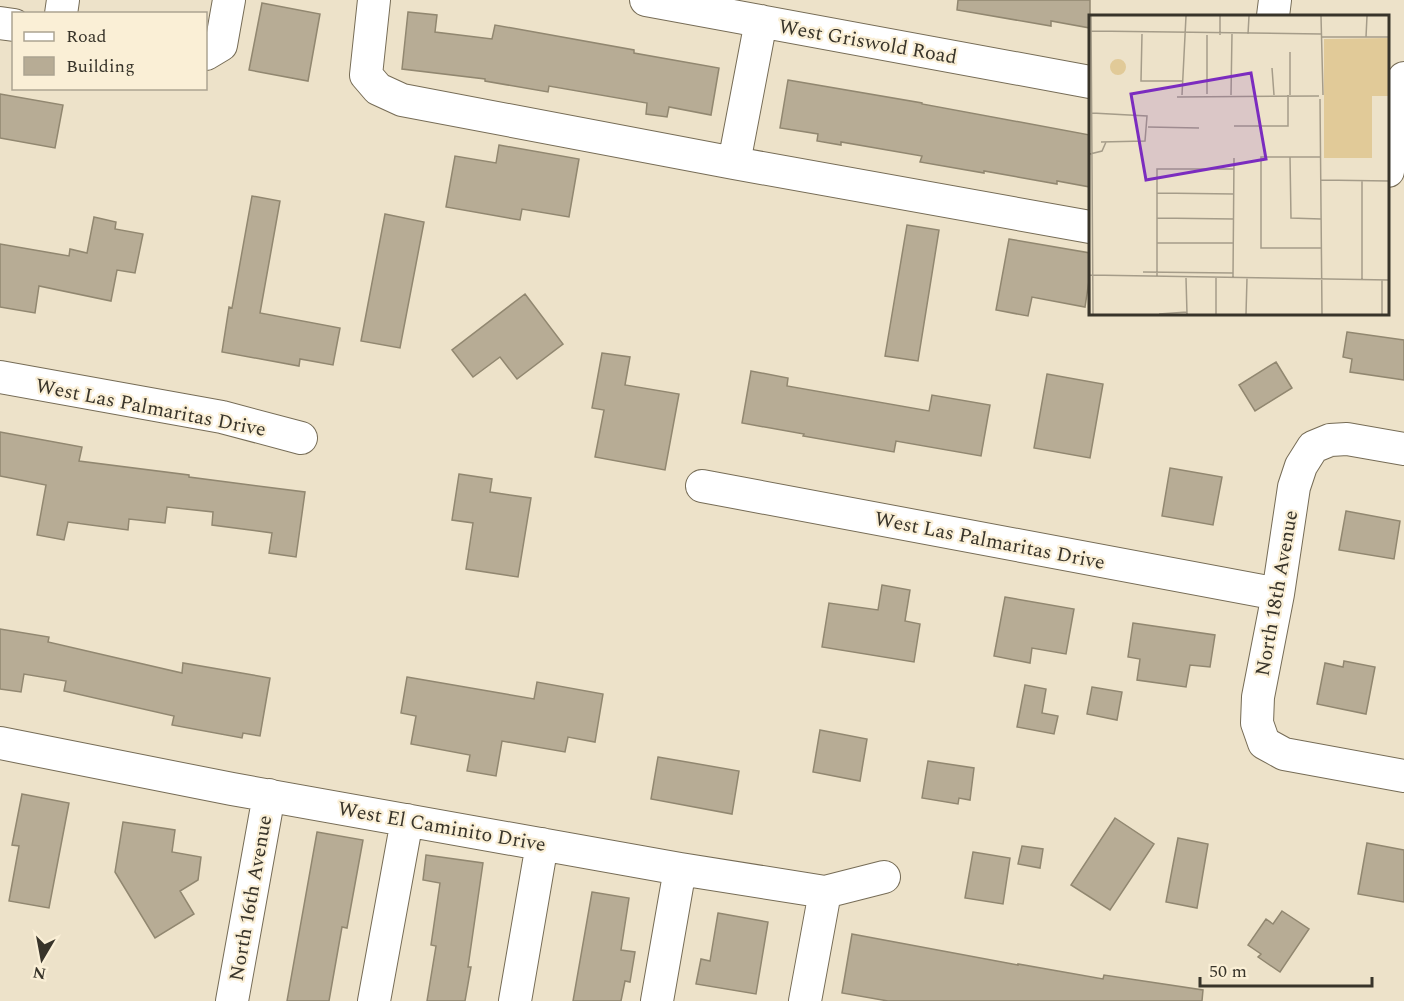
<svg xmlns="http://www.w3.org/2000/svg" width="1404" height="1001" font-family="Spectral,serif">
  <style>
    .building { fill: #b7ac95; stroke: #918770; stroke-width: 1.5 }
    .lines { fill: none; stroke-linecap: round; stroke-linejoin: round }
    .minor-casing { stroke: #766c56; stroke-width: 34 }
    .minor { stroke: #fff; stroke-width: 32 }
    .labels { text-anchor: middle; stroke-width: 4.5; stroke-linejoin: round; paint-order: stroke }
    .street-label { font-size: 20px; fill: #38342a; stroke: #faefd6 }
    .inset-road { fill: none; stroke: #a59c89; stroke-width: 1.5 }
    .view { fill: #7b2cbf; fill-opacity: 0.15; stroke: #7b2cbf; stroke-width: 3 }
    .inset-edge { fill: none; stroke: #38342a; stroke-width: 3 }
  </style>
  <rect width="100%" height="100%" fill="#ede2c9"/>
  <!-- building -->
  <path class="building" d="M958 0H1090V28L1051 21V26L957 10Z
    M262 3 320 14 308 81 249 70Z
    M408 12 437 15 435 32 492 39 495 25 634 50V53L719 68 711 115 669 107 667 117 646 114 647 103 549 86 548 92 485 81V79L402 69Z
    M788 80 922 103V104L1090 135V187L1057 181V184L984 171V173L920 162 922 156 841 142V145L817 141 818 134 780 128Z
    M0 94 63 105 55 148 0 138Z
    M499 145 579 159 569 217 522 209 520 220 446 207 455 156 496 163Z
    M252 196 280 201 260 313 340 328 333 365 300 359 299 366 222 352 229 307 232 308Z
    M385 214 424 222 400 348 361 341Z
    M94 217 116 222 115 229 143 234 135 273 117 270 111 301 39 286 35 313 0 307V244L69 256 70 249 87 253Z
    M907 225 939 230 918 361 885 356Z
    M1009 239 1090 253V274L1085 307 1032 297 1028 316 996 310Z
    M525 294 563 344 517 379 500 357 473 377 452 350Z
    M1347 332 1404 340V380L1350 372 1352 359 1343 357Z
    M602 353 630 357 625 385 679 394 665 470 595 457 604 410 592 408Z
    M1276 362 1292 388 1255 411 1239 385Z
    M751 371 788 378 787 386 929 411 932 395 990 405 981 456 896 441 894 452 803 436 804 434 742 423Z
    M1047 374 1103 384 1090 458 1034 448Z
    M0 432 82 447 79 461 189 475V477L305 492 296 557 269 553 272 533 212 525 213 512 167 507 165 523 129 519 128 530 68 522 64 540 37 535 46 485 0 476Z
    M1170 468 1222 477 1213 525 1162 516Z
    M459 474 492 479 490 492 531 498 518 577 466 569 473 523 452 520Z
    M1346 511 1400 521 1394 559 1339 550Z
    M882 585 910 590 905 621 920 624 914 662 822 647 829 603 878 610Z
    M1005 597 1074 609 1066 654 1032 648 1030 663 994 656Z
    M1133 623 1215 635 1210 667 1190 665 1186 687 1137 680 1140 659 1128 657Z
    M0 629 49 637 48 642 182 673 183 663 270 678 260 736 243 733 242 738 172 725 174 716 64 691 66 681 24 674 21 692 0 689Z
    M1344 661 1375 667 1366 714 1317 704 1325 663 1343 667Z
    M407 677 534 699 537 682 603 694 595 742 568 737 565 752 502 741 496 776 467 771 470 755 411 744 416 716 401 713Z
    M1025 685 1046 689 1042 713 1058 716 1054 734 1017 727Z
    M1092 687 1122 692 1117 720 1087 714Z
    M820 730 867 739 860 781 813 772Z
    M658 757 739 771 732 814 651 799Z
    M928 761 974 768 970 800 959 798 958 804 922 798Z
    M22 794 69 803 49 908 9 901 19 846 12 845Z
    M1115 818 1154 844 1110 910 1071 885Z
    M123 822 175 830 172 852 201 857 198 880 180 891 194 914 155 938 115 872Z
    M317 832 363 840 347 928 342 927 329 1001H287Z
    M1178 838 1208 844 1197 908 1166 902Z
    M1367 843 1404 850V902L1358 894Z
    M1022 846 1043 849 1040 868 1018 864Z
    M973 852 1010 858 1003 904 965 898Z
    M426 855 483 863 468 967H471L465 1001H427L436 946 431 945 440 883 423 880Z
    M592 892 629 898 621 950 635 952 630 982 625 981 621 1001H573Z
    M1282 911 1309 929 1280 972 1258 957 1261 954 1248 945 1266 919 1273 924Z
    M718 913 768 922 756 994 696 984 701 959 710 961Z
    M852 934 1018 965V964L1103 979 1104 975 1203 990 1202 1001H888L842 993Z"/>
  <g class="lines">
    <!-- minor casing -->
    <g class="minor-casing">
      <path id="minor" d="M374 0 366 75 378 89 402 100 734 163 1090 227
        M646 0 1090 82
        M61 14 63 0
        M1273 16 1275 0
        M0 23 14 25
        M206 54 221 45 229 0
        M734 163 761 21
        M1388 171 1404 78
        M0 377 222 417 301 438
        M1404 449 1347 439 1330 440 1313 447 1301 466 1294 487 1278 594 1258 697 1257 723 1264 743 1284 754 1404 776
        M702 486 1278 594
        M0 743 232 789 680 869 825 892 884 877
        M232 1001 269 795
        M374 1001 407 820
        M515 1001 542 844
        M657 1001 680 869
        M805 1001 825 892"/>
    </g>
    <!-- minor -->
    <use href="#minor" class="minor"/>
  </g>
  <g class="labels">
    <!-- street labels -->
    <g class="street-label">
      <text transform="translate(868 41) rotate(10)" y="7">West Griswold Road</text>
      <text transform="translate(151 407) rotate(11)" y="7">West Las Palmaritas Drive</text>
      <text transform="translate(990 540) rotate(11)" y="7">West Las Palmaritas Drive</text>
      <text transform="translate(1276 593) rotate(-80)" y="7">North 18th Avenue</text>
      <text transform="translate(442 826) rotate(10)" y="7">West El Caminito Drive</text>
      <text transform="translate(250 898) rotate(-80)" y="7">North 16th Avenue</text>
    </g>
  </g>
  <!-- overview -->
  <g transform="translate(1089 15)">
    <rect width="300" height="300" fill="#ede2c9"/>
    <path d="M300 23V81H283V143H235V24ZM21 52a8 8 0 1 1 16 0a8 8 0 1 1-16 0Z" fill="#e1ca98"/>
    <path class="inset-road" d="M2 1 4 299M232 1 234 80M2 16 232 19M53 19 52 66H93M159 19 160 1M118 20V79M131 20V1M233 22H300M277 22 278 1M183 53 185 80M93 80 97 1M142 80 143 19M201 80V37M88 82 230 81M231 84 233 299M300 97V128M3 98 58 101 56 126 12 127M145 111H199V80M59 112 110 113M1 139 13 136 17 127M201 142 202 203 232 204M232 142H172V233H232M232 165 300 166M68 178 145 179M68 203 145 204M0 212 1 299M68 228H145M54 257 144 258M0 260 300 265M68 262V154H145M144 262 145 143M97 263 98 299M127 263V299M273 265V166M293 265V299M70 299 98 297M157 299 158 263"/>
    <path class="view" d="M162 58 177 144 57 165 42 79Z"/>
    <rect width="300" height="300" class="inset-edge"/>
  </g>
  <!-- legend -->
  <rect x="12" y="12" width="195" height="78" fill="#faefd6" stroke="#aca491" stroke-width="1.5"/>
  <rect x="24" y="32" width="30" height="9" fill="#ffffff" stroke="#aca491" stroke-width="1.5"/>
  <text x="66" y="42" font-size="18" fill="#38342a">Road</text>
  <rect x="24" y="57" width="30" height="18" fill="#b7ac95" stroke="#aca491" stroke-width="1.5"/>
  <text x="66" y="72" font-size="18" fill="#38342a">Building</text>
  <!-- north arrow -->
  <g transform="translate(42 959) rotate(190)" stroke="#faefd6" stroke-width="4.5" paint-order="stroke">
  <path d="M0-4.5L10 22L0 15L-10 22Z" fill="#38342a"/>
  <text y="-9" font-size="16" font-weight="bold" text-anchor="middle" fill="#38342a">N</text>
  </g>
  <!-- scale -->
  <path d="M1200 977v9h172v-9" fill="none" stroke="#38342a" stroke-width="3"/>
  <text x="1209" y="977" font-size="18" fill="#38342a" stroke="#faefd6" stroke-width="4.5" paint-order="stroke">50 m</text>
</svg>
